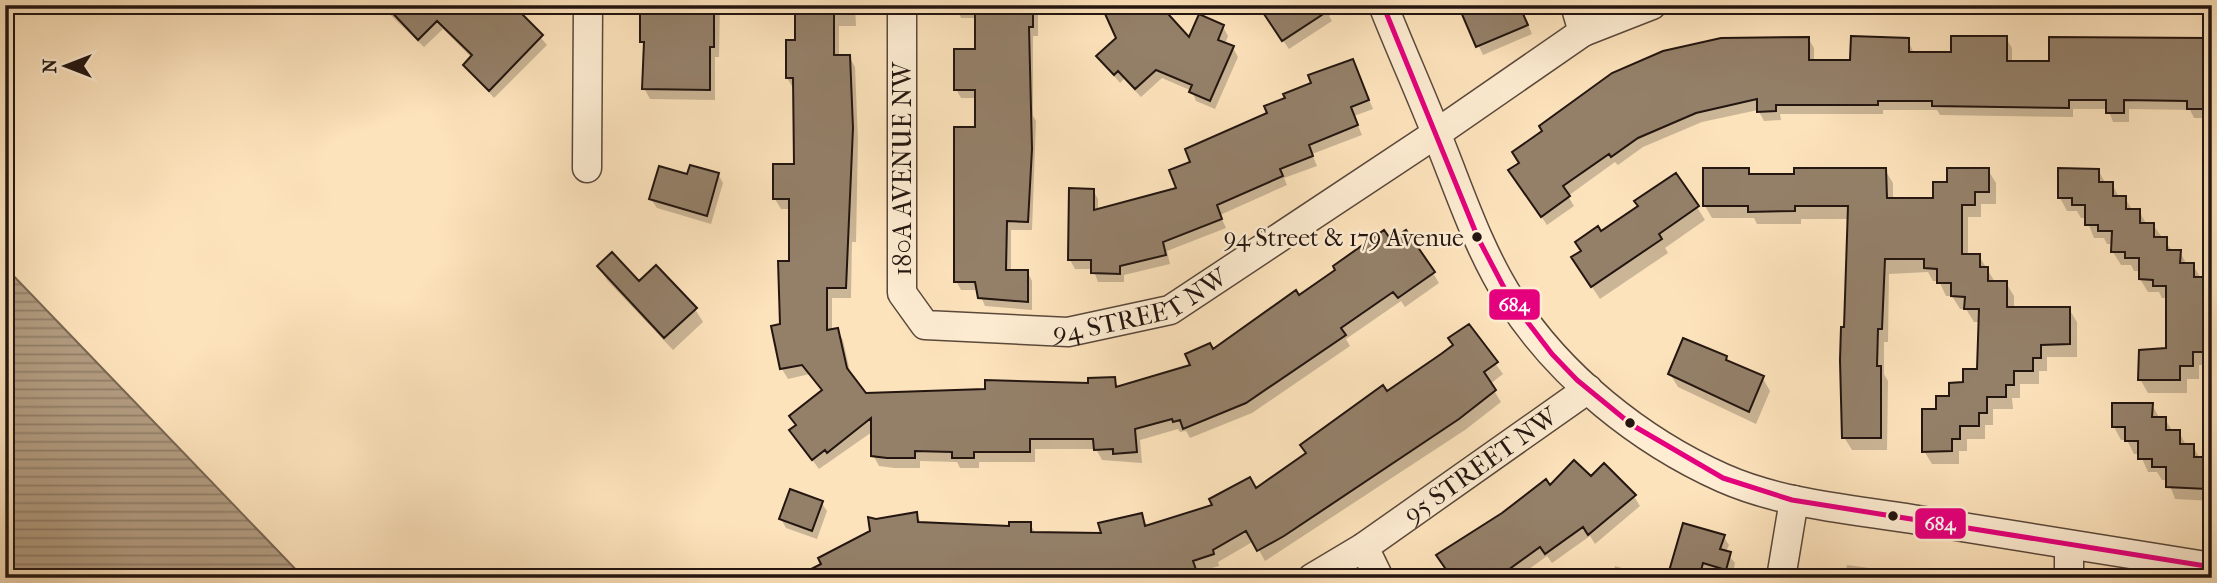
<svg xmlns="http://www.w3.org/2000/svg" width="2217" height="583" font-family="'IM FELL French Canon',serif">
  <style>
    .water { fill: url(#water-rules); stroke: #796754; stroke-width: 2 }
    .shadow { fill: #0003 }
    .building { fill: #948069; stroke: #231510; stroke-width: 2 }
    .lines { fill: none; stroke-linecap: round; stroke-linejoin: round }
    .minor-casing { stroke: #5a483b; stroke-width: 31 }
    .minor { stroke: #feedd3; stroke-width: 28 }
    .bus-1-casing { stroke: #feedd3; stroke-width: 10 }
    .bus-1 { stroke: #e5007d; stroke-width: 5 }
    .bus-dot { fill: #231510; stroke: #feedd3; stroke-width: 2.5 }
    .labels { text-anchor: middle; stroke-width: 5; stroke-linejoin: round; paint-order: stroke }
    .bus-label { font-size: 24px; fill: #231510; stroke: #feedd3; text-anchor: end }
    .street-label { font-size: 26px; fill: #231510; stroke: #feedd3 }
    .line-badge { stroke: #feedd3; stroke-width: 2.5 }
    .badge-label { font-size: 19px; text-anchor: middle; font-weight: bold; fill: #fff }
  </style>
  <defs>
    <pattern id="water-rules" width="6" height="5" patternUnits="userSpaceOnUse" patternTransform="scale(1.75)"><rect width="6" height="5" fill="#b39d82"/><path d="M0 2.5h6" fill="none" stroke="#917f69"/></pattern>
  </defs>
  <rect width="100%" height="100%" fill="#fde3bc"/>
  <filter id="stains"><feTurbulence type="fractalNoise" baseFrequency=".00286" numOctaves="4"/><feColorMatrix values="0 0 0 0 .2 0 0 0 0 .09 0 0 0 0 .02 0 0 0 .5 -.17"/></filter>
  <radialGradient id="worn" r=".72"><stop offset=".6" stop-color="#630" stop-opacity="0"/><stop offset="1" stop-color="#630" stop-opacity=".3"/></radialGradient>
  <!-- water -->
  <path class="water" d="M5 267 304 578H5Z"/>
  <!-- shadow -->
  <path class="shadow" d="M380 5H513L547 45 494 98 465 65 472 58 443 29 424 47Z
    M644 5H720L719 57H715V100L650 99 644 88Z
    M796 5H855L856 26H839V56H849L855 67 858 140 856 242H852L851 298H832V331L837 330 843 340 851 376 866 395 1090 385 1114 379 1119 388 1192 366 1391 243 1433 273 1439 283 1405 307 1401 301 1346 339 1350 346 1252 413 1190 438 1186 431 1180 432 1178 429 1140 440 1142 463 1102 460 1096 449H1035V462H979V468H960L957 462 920 461V468H894L879 466 873 455 872 432 819 469 791 431 797 426 791 416 823 391 810 374 788 379 782 369 773 327 781 325 790 262 791 209H781L775 199 795 166 793 88 787 78 796 42Z
    M956 5H1035L1038 11V36H1033V116L1036 121 1032 230H1011V271H1027L1032 281V310L985 306 978 290H961L956 281V129H977V98H961L956 89 976 51V18H961Z
    M1272 5H1340L1342 8 1329 16 1332 21 1289 49 1268 20Z
    M1459 5H1520L1532 34 1483 55Z
    M1223 27 1228 36 1225 44 1233 48 1238 57 1215 109 1196 101 1192 91 1162 78 1141 97 1124 79 1120 83 1098 57 1190 40Z
    M1808 38 1814 48V62H1852L1908 40 1914 54H1953L2006 38 2012 48V63H2051V38L2212 40V118H2194L2190 110 2129 109V122H2113L2108 109H2073V117L1940 115 1937 110H1883V114H1780L1781 120 1764 121 1758 110 1702 122 1643 147 1618 165 1615 162 1568 196 1574 206 1547 225 1516 180Z
    M1357 71 1373 109 1354 116 1362 135 1312 154 1317 166 1284 178 1287 185 1220 215 1226 228 1167 251 1170 264 1124 275V282H1098L1093 269H1075L1070 260 1093 190 1098 199V211L1179 190 1192 163 1269 114Z
    M1748 170 1751 176 1885 170 1893 183V200H1935L1949 184 1988 170 1996 183V204H1981V217H1968V256H1979L1995 282 2006 283 2014 296V309H2069L2077 322V357H2047V371H2039V384H2020V398H2012L2013 409H1993V425H1985V439H1967V451H1959V464H1932L1924 451 1938 411 1979 371 1981 322H1974L1966 309H1960L1952 296H1946L1939 281H1933L1928 272 1889 274 1888 342H1884V374L1888 381 1887 450H1852L1844 437 1849 219H1801V224H1757L1754 218H1712L1705 206Z
    M2098 170 2106 184H2112L2119 197 2125 198 2133 211H2139L2147 225H2153L2173 252H2180L2187 265H2193L2201 279H2212V365H2199V379H2187V393H2148L2140 379 2168 350V298H2162L2159 292H2148L2140 279V271H2134L2131 265H2121L2113 252V244H2107L2104 238H2094L2086 218H2081L2077 211H2067L2060 198Z
    M718 174 723 183 711 224 657 208 651 199 688 176Z
    M1697 207 1705 220 1665 248 1668 253 1600 299 1581 271 1601 233Z
    M599 267 695 309 703 322 673 350 607 280Z
    M1468 326 1503 374 1490 384 1501 402 1465 430 1265 561 1254 541 1218 562 1219 566 1198 572 1200 578H815L871 532 875 521 916 514 922 524 1011 528 1030 524 1036 534 1103 535 1141 515 1148 527 1255 490 1455 346Z
    M1726 357 1730 364 1762 377 1770 391 1756 424 1678 387 1670 374Z
    M2152 405 2160 419H2165L2173 432H2179L2186 445 2193 446 2200 459H2206L2212 468V501L2175 499 2168 480H2162L2157 472H2148L2140 454H2134L2127 440H2121L2114 427Z
    M1591 479 1634 496 1640 506 1595 544 1590 536 1552 563 1547 556 1517 578H1433L1550 487Z
    M821 502 827 511 817 539 786 528 781 519Z
    M1723 536 1729 545 1726 552 1735 563 1732 578H1669Z
    M1847 565 1899 572 1903 578H1845Z
    M1615 566 1655 578H1612Z"/>
  <!-- building -->
  <path class="building" d="M385 5H513L543 35 489 91 463 65 472 55 437 21 418 40Z
    M795 5H834V55H850L853 128 846 288H827V330L838 328 847 368 866 393 985 389V380L1088 383V378L1115 377 1116 387 1190 365 1185 354 1210 343 1213 349 1296 290 1299 295 1335 270 1333 266 1384 230 1391 240 1406 230 1435 272 1398 298 1393 292 1341 328 1346 335 1246 403 1183 429 1180 420 1173 422 1172 419 1135 429 1137 452 1113 454V449L1094 450 1093 439H1030V452H974V458H952V452L915 451V458H887L871 456V418L827 453 825 450 812 460 789 430 796 425 789 416 822 390 802 365 780 369 771 326 780 324 778 261H789V199H773V164H794L793 78H786V40H795Z
    M975 5H1033V27H1029L1032 149 1028 222 1007 221 1006 270H1028V302L978 298 975 282H954V127H975V90H954V49H975Z
    M1101 5H1160L1189 37 1199 14 1224 25 1218 40 1234 46 1210 101 1189 92 1192 85 1156 70 1135 89 1118 71 1114 75 1096 56 1116 38Z
    M1258 5H1337L1282 41Z
    M1458 5H1519L1528 25 1476 47Z
    M714 8V47H710V90L642 89 644 42H640V9Z
    M1851 36 1909 38V52H1951V36H2007V61H2049V37L2207 38V61H2212V109H2187V101L2124 100V113H2106V100H2069V108L1932 106V101H1878V105H1776V111L1757 112V99L1696 113 1638 138 1611 157 1609 154 1563 186 1570 196 1541 217 1508 170 1519 163 1512 152 1542 131 1539 126 1612 73 1663 51 1721 38 1809 37V60H1850Z
    M1353 59 1369 100 1351 107 1358 125 1309 145 1313 156 1280 169 1283 176 1217 205 1222 219 1163 242 1166 255 1120 266V274L1091 273V260H1068L1069 188 1094 189V210L1176 188 1169 170 1190 162 1185 149 1267 113 1264 106 1285 98 1283 94 1311 83 1308 75Z
    M690 165 719 173 707 216 649 199 659 166 687 174Z
    M1703 168H1749V174H1794V168H1886L1887 198H1933V182H1947V168H1989V192H1975V205H1962V254H1980V267H1988V281H2007V307H2070V344L2041 345V358H2033V371H2014V385H2006V397H1987V413H1979V426H1960V439H1952V451L1922 452V409H1936V396H1949V383L1963 382V369H1977L1979 309H1964L1965 297 1951 296V283H1937V269L1924 268V259H1885L1882 329H1878L1877 366H1881V438H1842L1840 360 1841 327H1844L1848 206H1795V211L1748 212V206H1703Z
    M2058 168 2099 169V182H2113V196H2126V209H2140V223H2154V237H2167V250H2181L2180 263H2194V277H2208L2207 293H2212V339H2207V352H2193V366H2180V380H2138L2139 350 2166 348V286H2153V280L2139 279V258H2125V252H2111L2112 231H2098V225H2085V205H2072V198H2058Z
    M1676 173 1699 206 1659 234 1662 239 1591 287 1571 257 1581 251 1575 242 1598 226 1601 231 1638 206 1634 201Z
    M612 252 639 281 656 265 697 308 664 338 597 266Z
    M1469 324 1498 362 1484 372 1496 390 1459 419 1284 536 1257 551 1246 531 1213 550 1214 554 1193 561 1199 578H794L821 564 818 558 870 531 868 517 876 519 917 512 918 522 1009 526V522H1031V532L1101 533 1098 523 1142 513 1145 526 1212 505 1209 499 1250 477 1256 488 1306 453 1300 445 1383 385 1387 391 1441 354 1453 345 1448 338Z
    M1683 338 1727 356 1726 360 1764 376 1749 412 1668 374Z
    M2112 403H2153L2152 417H2166V430H2180V444H2194V457H2207V489L2166 487V467H2152V459H2138V441H2125V427H2112Z
    M1574 460 1591 476 1604 463 1636 495 1588 535 1583 527 1545 554 1540 547 1497 578H1452L1436 555 1502 513 1546 479 1550 485Z
    M790 489 823 501 812 531 779 519Z
    M1683 523 1725 535 1720 549 1731 552 1726 570 1703 563 1699 578H1667Z"/>
  <g class="lines">
    <!-- minor casing -->
    <g class="minor-casing">
      <g id="minor">
        <path id="s1" d="M902 5V293L925 325 1068 332 1170 310 1437 133 1583 32 1652 5"/>
        <path d="M1383 5C1400 48 1419 90 1436 133 1459 189 1477 247 1510 299 1559 376 1640 441 1723 478 1782 504 1849 509 1912 519 2012 535 2112 551 2212 567"/>
        <path d="M1575 5 1583 32"/>
        <path d="M587 168 588 5"/>
        <path d="M1364 547 1379 578"/>
        <path id="s2" d="M1312 578 1364 547 1588 389"/>
        <path d="M1781 578 1794 500"/>
        <path d="M2069 578V545"/>
      </g>
    </g>
    <!-- minor -->
    <use href="#minor" class="minor"/>
    <!-- bus-1 casing -->
    <g class="bus-1-casing">
      <path id="bus-1" d="M1383 5 1478 238 1510 299 1552 354 1577 380 1632 425 1723 478 1792 500 2212 567"/>
    </g>
    <!-- bus-1 -->
    <use href="#bus-1" class="bus-1"/>
  </g>
  <!-- markers -->
  <g class="bus-dot">
    <circle cx="1477" cy="237" r="6"/>
    <circle cx="1630" cy="423" r="6"/>
    <circle cx="1893" cy="516" r="6"/>
  </g>
  <g class="labels">
    <!-- bus labels -->
    <g class="bus-label">
      <text x="1464" y="246">94 Street &amp; 179 Avenue</text>
    </g>
    <!-- street labels -->
    <g class="street-label">
      <text transform="translate(902 169) rotate(-90)" y="9">180A AVENUE NW</text>
      <text dy="9" stroke="none"><textPath href="#s1" startOffset="548">94 STREET NW</textPath></text>
      <text dy="9" stroke="none"><textPath href="#s2" startOffset="203">95 STREET NW</textPath></text>
    </g>
  </g>
  <g class="line-badge">
    <rect x="1488" y="288" width="53" height="33" rx="7" fill="#e5007d"/>
    <rect x="1914" y="507" width="53" height="33" rx="7" fill="#e5007d"/>
  </g>
  <g class="badge-label">
    <text x="1514" y="311">684</text>
    <text x="1940" y="530">684</text>
  </g>
  <!-- margin -->
  <rect width="2217" height="583" fill="none" stroke="#fde3bc" stroke-width="28"/>
  <rect x="7" y="7" width="2203" height="569" fill="none" stroke="#231510" stroke-width="3.5"/>
  <rect x="14" y="14" width="2189" height="555" fill="none" stroke="#231510" stroke-width="2"/>
  <!-- north arrow -->
  <g transform="translate(66 66) rotate(270)" stroke="#feedd3" stroke-width="5" paint-order="stroke">
  <path d="M0-5L12 26L0 18L-12 26Z" fill="#231510"/>
  <text y="-10" font-size="19" font-weight="bold" text-anchor="middle" fill="#231510">N</text>
  </g>
  <rect width="100%" height="100%" filter="url(#stains)"/>
  <rect width="100%" height="100%" fill="url(#worn)"/>
</svg>
